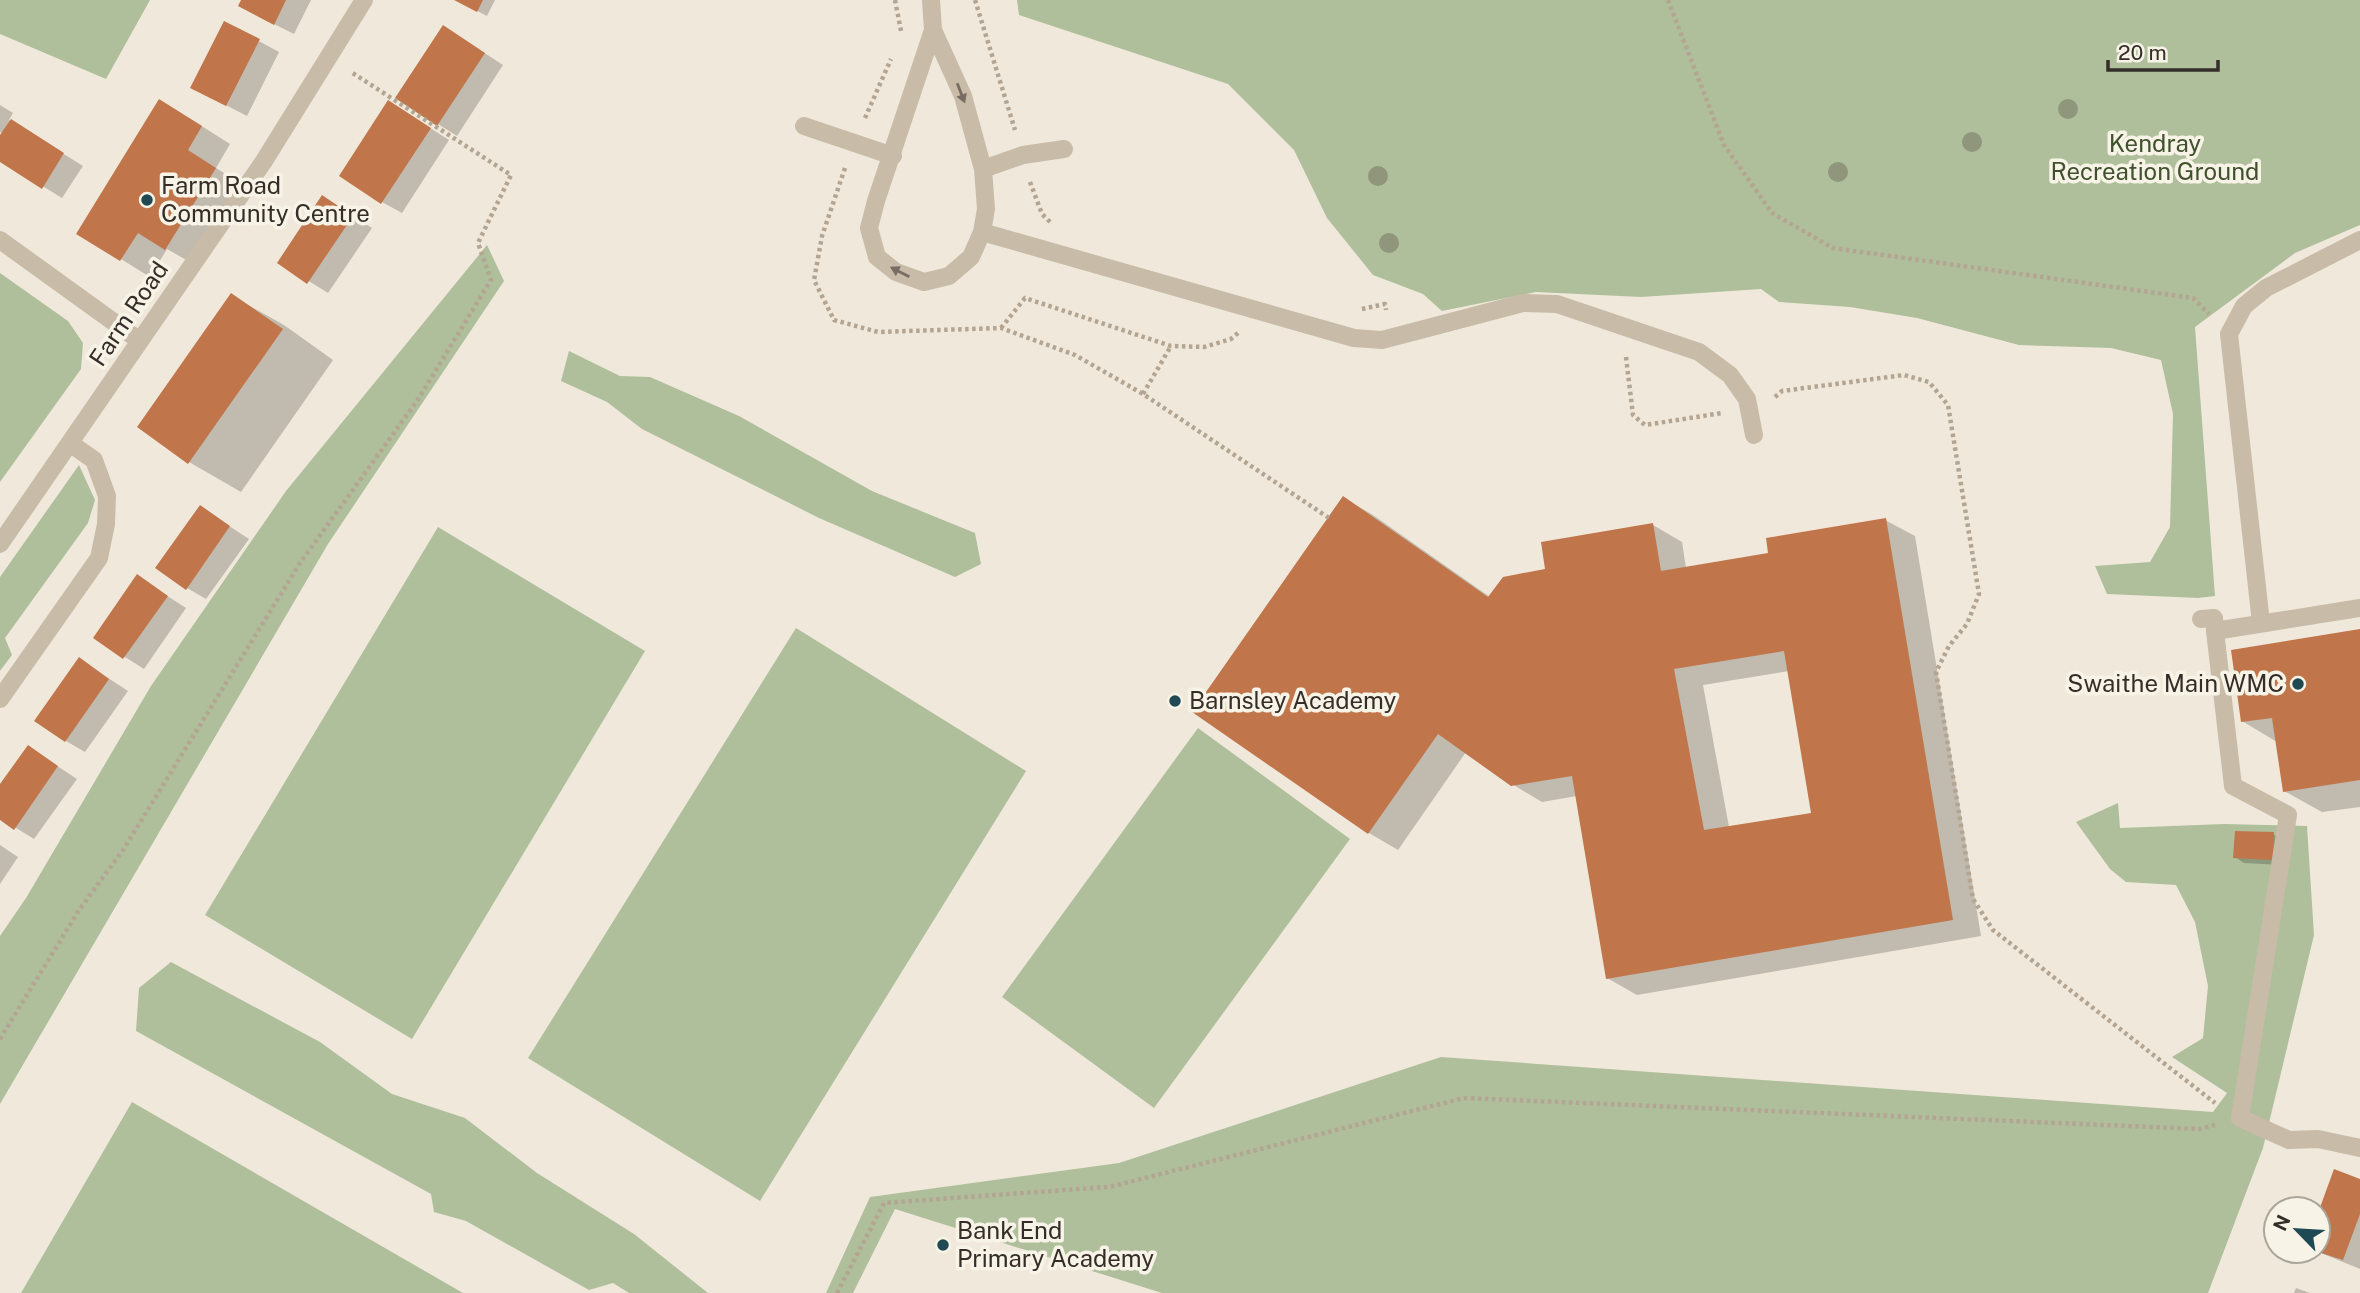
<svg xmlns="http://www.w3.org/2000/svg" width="2360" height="1293" font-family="'Public Sans',sans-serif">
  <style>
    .green { fill: #afbf9c }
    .shadow { fill: #0003; fill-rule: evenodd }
    .building { fill: #c0754a; fill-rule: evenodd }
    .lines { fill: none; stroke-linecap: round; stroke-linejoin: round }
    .path { stroke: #b4a592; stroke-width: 4.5; stroke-dasharray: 3.5 3.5; stroke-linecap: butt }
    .minor { stroke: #c8bba8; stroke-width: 18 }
    .tree { fill: #8f967b }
    .oneway { fill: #776d62 }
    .poi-dot { fill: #1f4a54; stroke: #f8f3e7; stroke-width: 2.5 }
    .labels { text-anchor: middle; stroke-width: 7; stroke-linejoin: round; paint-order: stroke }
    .park-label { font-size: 24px; fill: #40522d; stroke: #f8f3e7 }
    .poi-label { font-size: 24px; fill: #352e28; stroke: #f8f3e7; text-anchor: start }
    .street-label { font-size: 24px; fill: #352e28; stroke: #f8f3e7 }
  </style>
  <rect width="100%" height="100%" fill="#f0e9db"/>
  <!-- green -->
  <path class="green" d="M0 0H150L106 79 0 34Z
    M1017 0H2360V225L2295 253 2195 327 2215 596 2198 598 2107 594 2095 566 2150 562 2170 527 2173 414 2161 360 2111 348 2019 345 1917 318 1850 307 1779 302 1761 289 1641 297 1536 292 1442 311 1423 294 1373 275 1327 218 1294 150 1228 84 1019 15Z
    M487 245 504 281 328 544 0 1104V936L26 898 151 686 286 491Z
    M0 273 68 321 83 343 81 369 0 482Z
    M569 351 620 376 650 377 739 416 872 491 975 533 981 564 955 577 819 518 642 429 607 402 561 381Z
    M79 465 95 500 88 523 5 638 12 655 0 671V577Z
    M438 527 645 651 412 1039 205 915Z
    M796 628 1026 771 760 1201 528 1058Z
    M1198 728 1350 839 1154 1108 1002 997Z
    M2118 803 2120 828 2224 824 2307 826 2314 935 2263 1148 2208 1293H1162L895 1209 853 1293H826L870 1197 1119 1163 1441 1057 2213 1112 2227 1093 2172 1057 2203 1038 2208 986 2195 922 2176 885 2126 882 2110 869 2076 822Z
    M171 962 320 1042 392 1094 465 1118 537 1173 634 1234 708 1293H629L613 1283 589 1290 466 1221 434 1212 431 1194 136 1031 139 988Z
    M132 1102 463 1293H21Z"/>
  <!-- shadow -->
  <path class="shadow" d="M243 0H311L294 34 260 17Z
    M456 0H495L487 16Z
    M225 23 279 52 247 116 212 98Z
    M463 39 503 65 457 136 438 124Z
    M0 105 13 113 9 120 83 166 62 198 0 160V139L3 134 0 132Z
    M408 114 449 140 402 213 382 202Z
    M189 118 230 144 216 168 245 186 195 265 167 249 150 277 79 233Z
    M342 209 372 228 328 293 280 263Z
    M232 296 284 325 333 360 241 492 189 462 140 427Z
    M1344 498 1373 515 1490 597 1653 525 1682 542 1686 568 1770 554 1885 520 1915 536 1981 936 1637 995 1607 978 1577 796 1542 802 1512 784 1466 752 1398 850 1369 833ZM1789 671 1813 815 1729 827 1703 685Z
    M200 507 249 539 206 599 187 588Z
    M138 577 186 608 144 669 95 638Z
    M2360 630V807L2322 812 2284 791 2277 742 2242 721Z
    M79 659 128 691 85 752 66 741Z
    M28 747 77 779 34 839 0 818V787Z
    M2273 834 2283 840 2282 865 2244 863 2235 857Z
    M0 845 18 857 0 884Z
    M2360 1181V1269L2316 1251H2318V1218Z
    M2296 1288 2310 1293H2294Z"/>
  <!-- building -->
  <path class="building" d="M241 0H286L274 25 238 6Z
    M454 0H483L477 12Z
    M224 21 260 39 226 106 190 88Z
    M443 25 485 53 437 126 395 98Z
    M159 99 202 126 188 150 216 168 165 250 138 233 120 261 76 234Z
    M388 100 431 128 381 204 339 176Z
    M11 119 64 153 42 189 0 162V135Z
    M322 195 353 216 307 284 277 263Z
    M231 293 283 329 188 464 137 427Z
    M1343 496 1488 597 1503 577 1545 569 1541 542 1653 523 1661 571 1768 553 1766 538 1886 518 1953 920 1606 979 1572 776 1511 786 1438 734 1368 834 1192 712ZM1784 651 1811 813 1704 830 1674 669Z
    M200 505 230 526 186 590 155 568Z
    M137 574 168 596 123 659 93 638Z
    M2360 629V780L2283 792 2272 718 2241 722 2231 650Z
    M79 657 109 679 65 742 34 721Z
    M28 745 58 766 14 830 0 820V784Z
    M2235 831 2274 832 2273 860 2233 858Z
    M2334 1169 2360 1179V1214L2343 1260 2318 1252V1213Z"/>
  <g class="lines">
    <!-- path -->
    <path class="path" d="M895 0 901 31
      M975 0 1015 130
      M1668 0 1724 145 1772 213 1833 248 2193 298 2209 314
      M865 118 891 59
      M845 168 822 236 814 280 834 320 878 332 1001 328 1075 355 1143 394 1329 518
      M1030 182 1042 214 1051 223
      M1362 309 1385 304 1386 310
      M1001 328 1025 298 1171 346 1204 347 1231 339 1238 333
      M1626 357 1633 415 1645 425 1722 413
      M1143 394 1171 346
      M1775 397 1782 391 1904 375 1929 382 1948 405 1979 594 1967 624 1949 646 1936 672 1973 899 1993 930 2215 1103
      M0 1039 79 910 123 850 300 563 417 401 491 280 478 243 511 175 351 72
      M837 1293 884 1203 1109 1187 1464 1098 2199 1129 2215 1125"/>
    <!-- minor -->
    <path class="minor" d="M931 0 933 30 963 96 983 169 986 209 982 232 971 257 949 276 924 282 896 272 877 257 869 228 876 201 933 30
      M804 126 893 156
      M983 169 1023 155 1064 149
      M982 232 1354 338 1382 340 1523 303 1557 304 1699 352 1730 375 1747 399 1754 435
      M0 240 140 341
      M0 544 264 161 364 0
      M2360 608 2215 631 2233 786 2288 815 2240 1118 2289 1140 2318 1139 2360 1148
      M2201 619 2214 618 2215 631
      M2261 623 2229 334 2244 306 2266 288 2360 240
      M0 699 99 558 106 524 107 496 94 460 71 444"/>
  </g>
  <!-- trees -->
  <g class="tree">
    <circle cx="2068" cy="109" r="10"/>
    <circle cx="1972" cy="142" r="10"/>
    <circle cx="1838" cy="172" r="10"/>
    <circle cx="1378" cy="176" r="10"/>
    <circle cx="1389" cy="243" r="10"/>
  </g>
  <!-- one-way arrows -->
  <defs><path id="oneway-solid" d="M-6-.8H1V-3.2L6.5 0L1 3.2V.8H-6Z" transform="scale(1.75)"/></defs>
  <g class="oneway">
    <use href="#oneway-solid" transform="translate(961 93) rotate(69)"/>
    <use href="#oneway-solid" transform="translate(900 272) rotate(-153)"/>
  </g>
  <!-- markers -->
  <g class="poi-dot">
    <circle cx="147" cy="200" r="7"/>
    <circle cx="2298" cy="684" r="7"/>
    <circle cx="1175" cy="701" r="7"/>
    <circle cx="943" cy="1245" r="7"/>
  </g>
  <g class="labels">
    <!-- park labels -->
    <g class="park-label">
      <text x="2155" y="152">Kendray<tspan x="2155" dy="28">Recreation Ground</tspan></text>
    </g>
    <!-- poi labels -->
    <g class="poi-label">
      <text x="161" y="194">Farm Road<tspan x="161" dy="28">Community Centre</tspan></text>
      <text x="2284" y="692" text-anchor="end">Swaithe Main WMC</text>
      <text x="1189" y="709">Barnsley Academy</text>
      <text x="957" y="1239">Bank End<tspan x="957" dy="28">Primary Academy</tspan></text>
    </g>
    <!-- street labels -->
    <g class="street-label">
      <text transform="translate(129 314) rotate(-56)" y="8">Farm Road</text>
    </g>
  </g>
  <!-- north arrow -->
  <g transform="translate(2297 1230) rotate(295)"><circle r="33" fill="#f8f3e7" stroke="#aaa49b" stroke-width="2"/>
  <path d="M0-5L12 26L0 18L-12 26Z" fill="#1f4a54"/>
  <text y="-10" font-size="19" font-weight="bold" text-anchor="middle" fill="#352e28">N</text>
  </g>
  <!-- scale -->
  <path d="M2108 60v10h110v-10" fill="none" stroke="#352e28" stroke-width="3.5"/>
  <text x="2118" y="60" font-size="21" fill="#352e28" stroke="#f8f3e7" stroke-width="5" paint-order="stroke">20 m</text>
</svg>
